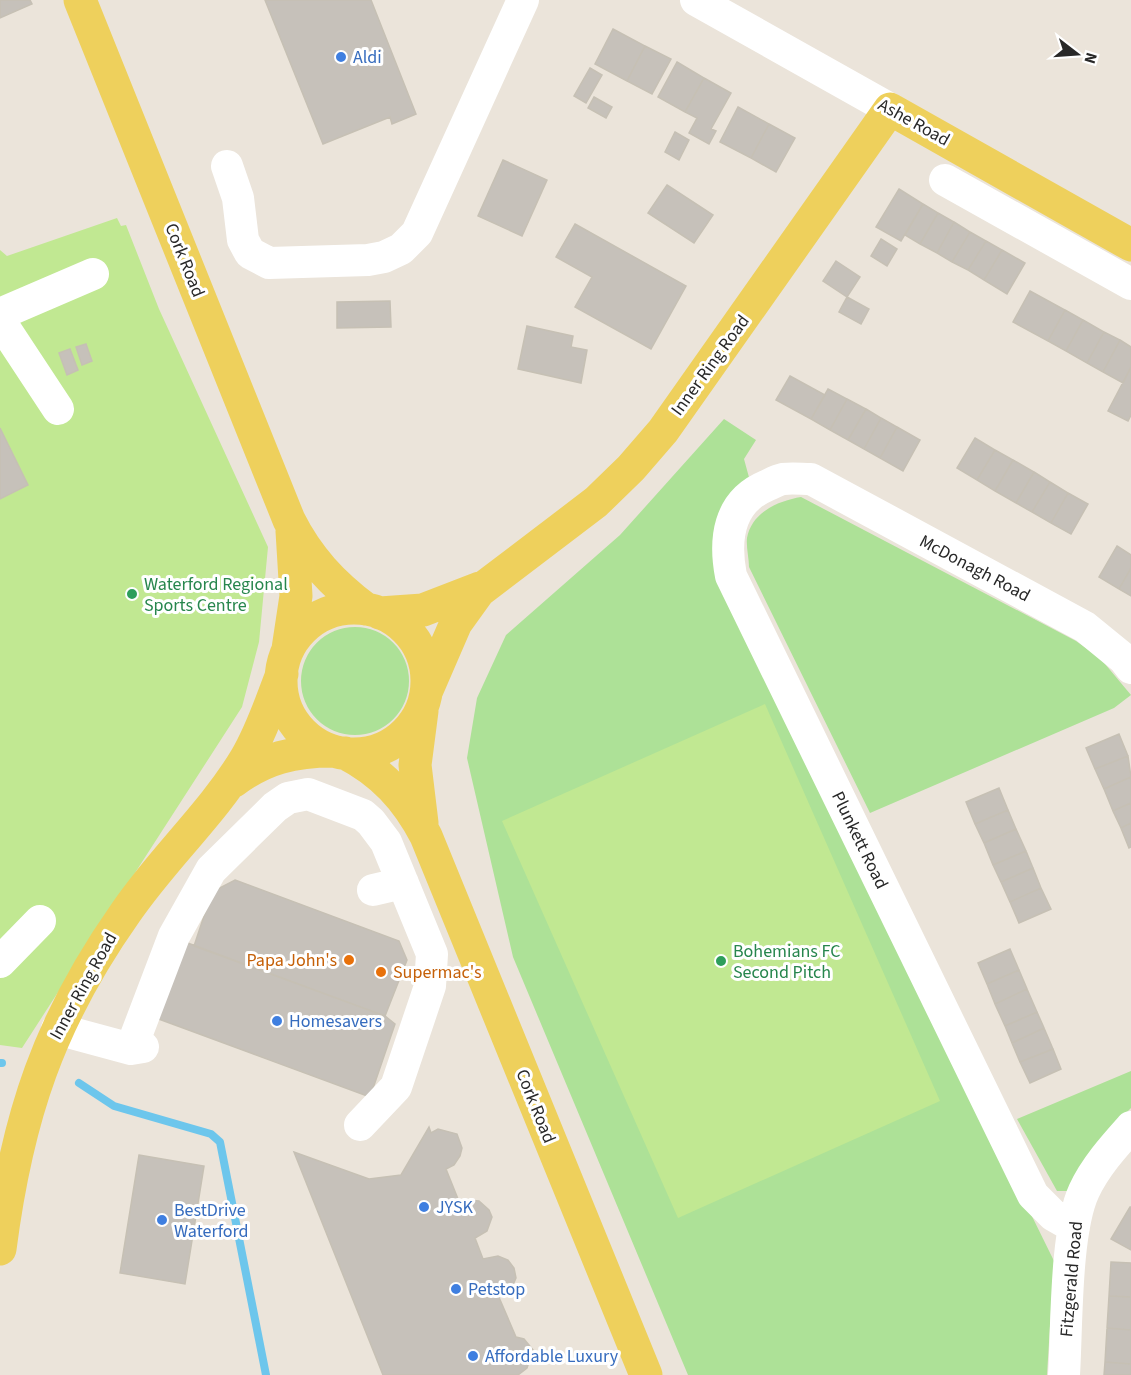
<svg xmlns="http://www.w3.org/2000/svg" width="1131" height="1375" font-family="'Source Sans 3',sans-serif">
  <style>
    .green { fill: #ade197 }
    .pitch { fill: #c1e892 }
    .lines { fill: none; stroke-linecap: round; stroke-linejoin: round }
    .stream { stroke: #6dc6ec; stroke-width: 8 }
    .building { fill: #c6c1ba; stroke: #c6c0b4; stroke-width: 1.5 }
    .minor { stroke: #fff; stroke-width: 32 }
    .major { stroke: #eed05c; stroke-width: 33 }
    .shop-dot { fill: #3f7fe0; stroke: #fff; stroke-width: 2 }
    .leisure-dot { fill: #2e9e5b; stroke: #fff; stroke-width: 2 }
    .food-dot { fill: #e8710a; stroke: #fff; stroke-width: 2 }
    .labels { text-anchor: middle; stroke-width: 6; stroke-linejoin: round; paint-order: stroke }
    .shop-label { font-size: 18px; fill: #366cbe; stroke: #fff; text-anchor: start }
    .street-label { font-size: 18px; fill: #282828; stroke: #fff }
    .leisure-label { font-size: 18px; fill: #27864d; stroke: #fff; text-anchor: start }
    .food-label { font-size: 18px; fill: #c56008; stroke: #fff; text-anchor: end }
  </style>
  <rect width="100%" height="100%" fill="#ebe4da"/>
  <!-- green -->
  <path class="green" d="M724 419 756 440 744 459 750 481 719 579 1054 1261 1047 1375H688L513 957 467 758 477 698 506 635 620 535Z
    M801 497 1076 641 1100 658 1131 695 1114 708 870 813 749 567C749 558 746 547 747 538 752 512 778 501 801 497Z
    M301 681a54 54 0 1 1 108 0a54 54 0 1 1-108 0Z
    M1131 1071V1108L1110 1129 1070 1191H1057L1017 1119Z"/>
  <!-- pitch -->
  <path class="pitch" d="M117 218 121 226 126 225 159 309 268 547 259 642 242 707 22 1048 0 1045V250L7 256Z
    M765 704 940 1101 678 1218 502 821Z"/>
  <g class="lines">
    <!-- stream -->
    <path class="stream" d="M0 1063H2
      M79 1083 114 1106 211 1134 220 1142 266 1375"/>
  </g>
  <!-- building -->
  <path class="building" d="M0 0H30L32 4 0 18Z
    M265 0H371L416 114 392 124 390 117 323 144Z
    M613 29 645 46 627 81 595 64Z
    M645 46 671 59 652 94 627 81Z
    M677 62 704 78 685 112 658 97Z
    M590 68 602 75 586 103 574 96Z
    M704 78 731 93 711 129 716 131 709 144 689 133 697 118 685 112Z
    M594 97 612 107 606 118 588 108Z
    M738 107 769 124 751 158 720 142Z
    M769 124 795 138 776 172 751 158Z
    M675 132 689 140 679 160 665 152Z
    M503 160 547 180 522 236 478 216Z
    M667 185 713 215 694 243 648 213Z
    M899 189 923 204 901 241 876 227Z
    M923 204 938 213 920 244 905 235Z
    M938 213 954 222 937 253 920 244Z
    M954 222 970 232 952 262 937 253Z
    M575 224 686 286 651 349 575 307 592 277 556 257Z
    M970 232 986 241 968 270 952 262Z
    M881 239 897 249 887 266 871 256Z
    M986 241 1002 250 984 280 968 270Z
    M1002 250 1025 263 1007 294 984 280Z
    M836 261 860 277 847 297 823 281Z
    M1030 291 1065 310 1048 341 1013 322Z
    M847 297 869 309 861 324 839 312Z
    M390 301 391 327 337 328V302Z
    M1065 310 1083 320 1066 351 1048 341Z
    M1083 320 1104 332 1087 363 1066 351Z
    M527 326 573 336 571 347 587 350 581 383 518 369Z
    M1104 332 1120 340 1103 372 1087 363Z
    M1120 340 1131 347V367L1123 383 1103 372Z
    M86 344 92 361 82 365 76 347Z
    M70 349 78 370 67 375 59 353Z
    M1131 367V415L1128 421 1108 411Z
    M790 376 825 395 811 419 776 400Z
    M828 389 847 399 830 430 811 419Z
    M847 399 866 409 848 440 830 430Z
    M866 409 881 418 864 449 848 440Z
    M881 418 897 427 880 458 864 449Z
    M897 427 920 440 903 471 880 458Z
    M0 428 28 485 0 499Z
    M975 438 995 450 977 480 957 468Z
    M995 450 1013 460 995 491 977 480Z
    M1013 460 1034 472 1016 503 995 491Z
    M1034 472 1050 482 1032 512 1016 503Z
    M1050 482 1068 493 1051 523 1032 512Z
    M1068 493 1088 504 1071 534 1051 523Z
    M1117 546 1131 555V568L1119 589 1099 577Z
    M1131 568V596L1119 589Z
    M1119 734 1128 756 1095 769 1086 748Z
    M1128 756 1131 777 1104 789 1095 769Z
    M1131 777V803L1113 811 1104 789Z
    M999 788 1008 810 975 824 966 802Z
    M1131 803V823L1121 828 1113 811Z
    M1008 810 1016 829 984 843 975 824Z
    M1131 823V847L1129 848 1121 828Z
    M1016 829 1026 851 993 865 984 843Z
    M1026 851 1033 868 1001 882 993 865Z
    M1033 868 1041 888 1010 902 1001 882Z
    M235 880 399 941 407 960 385 1016 194 946 212 892Z
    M1041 888 1051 909 1019 923 1010 902Z
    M185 942 385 1016 395 1024 370 1097 156 1018Z
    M1010 949 1019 970 987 984 978 963Z
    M1019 970 1027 989 995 1004 987 984Z
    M1027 989 1037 1012 1005 1026 995 1004Z
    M1037 1012 1044 1028 1012 1043 1005 1026Z
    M1044 1028 1053 1049 1020 1062 1012 1043Z
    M1053 1049 1061 1069 1030 1083 1020 1062Z
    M429 1127 431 1133 438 1129 457 1134 462 1148 460 1156 454 1165 446 1169 460 1204 467 1200 479 1201 489 1210 492 1217 487 1231 475 1238 483 1259 498 1256 508 1260 514 1268 516 1278 513 1285 509 1291 498 1295 516 1337 524 1339 533 1350 527 1368 518 1375H383L294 1152 369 1179 401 1175Z
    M139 1155 204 1166 185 1284 120 1273Z
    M1130 1207H1131V1250L1111 1239Z
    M1111 1262 1131 1263V1297L1109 1296Z
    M1109 1296 1131 1297V1330L1107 1328Z
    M1107 1328 1131 1330V1364L1105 1362Z
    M1105 1362 1131 1364V1375H1104Z"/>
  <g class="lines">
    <!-- minor -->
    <path class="minor" d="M696 0 890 109
      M227 166 238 198 243 240 250 253 269 263 368 260 384 257 401 249 417 233 523 0
      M945 180 1131 284
      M0 314 93 274
      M0 321 58 409
      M373 890 403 883
      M0 962 40 921
      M57 1029 131 1049 143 1047
      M131 1049 174 936 211 870 275 807 288 798 308 794 363 815 371 822 386 842 432 954 430 986 396 1087 360 1125
      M1074 1227 1053 1215 1033 1195 731 576C724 540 728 502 766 486 772 483 778 480 783 479 792 478 802 479 811 479L1085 627 1124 659 1131 668
      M1064 1375C1067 1327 1065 1232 1084 1191 1095 1167 1114 1146 1131 1127"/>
    <!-- major -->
    <path class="major" d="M80 0 289 520C308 558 333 584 366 609
      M281 681a73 73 0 1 1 146 0a73 73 0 1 1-146 0Z
      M380 613 423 610 480 588
      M288 649 296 596 292 531
      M427 690 456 623 479 591 596 502 631 468 663 431 890 109 1131 245
      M345 753C382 772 407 799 426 836L646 1375
      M234 781C265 758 294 751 333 751
      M422 823 415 765 422 711
      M0 1249C17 1117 49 1021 126 912 163 858 213 813 246 758 262 731 271 702 282 674"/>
  </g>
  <!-- markers -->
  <g class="shop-dot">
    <circle cx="341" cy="57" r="6"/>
    <circle cx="277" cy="1021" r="6"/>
    <circle cx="424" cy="1207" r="6"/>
    <circle cx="162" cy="1220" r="6"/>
    <circle cx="456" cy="1289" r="6"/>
    <circle cx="473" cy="1356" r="6"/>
  </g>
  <g class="leisure-dot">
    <circle cx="132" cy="594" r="6"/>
    <circle cx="721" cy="961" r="6"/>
  </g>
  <g class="food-dot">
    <circle cx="349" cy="960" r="6"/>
    <circle cx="381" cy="972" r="6"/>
  </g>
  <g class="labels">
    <!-- shop labels -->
    <g class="shop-label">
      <text x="353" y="63">Aldi</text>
      <text x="289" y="1027">Homesavers</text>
      <text x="436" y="1213">JYSK</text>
      <text x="174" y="1216">BestDrive<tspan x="174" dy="21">Waterford</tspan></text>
      <text x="468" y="1295">Petstop</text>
      <text x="485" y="1362">Affordable Luxury</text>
    </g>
    <!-- street labels -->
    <g class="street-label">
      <text transform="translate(914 122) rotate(29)" y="6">Ashe Road</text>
      <text transform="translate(185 260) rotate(68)" y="6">Cork Road</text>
      <text transform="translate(710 365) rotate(-54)" y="6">Inner Ring Road</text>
      <text transform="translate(975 568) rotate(28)" y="6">McDonagh Road</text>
      <text transform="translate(860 840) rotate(64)" y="6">Plunkett Road</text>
      <text transform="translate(83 986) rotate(-61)" y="6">Inner Ring Road</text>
      <text transform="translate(536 1106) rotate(68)" y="6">Cork Road</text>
      <text transform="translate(1071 1279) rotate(-85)" y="6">Fitzgerald Road</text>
    </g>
    <!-- leisure labels -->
    <g class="leisure-label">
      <text x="144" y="590">Waterford Regional<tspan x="144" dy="21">Sports Centre</tspan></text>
      <text x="733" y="957">Bohemians FC<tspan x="733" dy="21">Second Pitch</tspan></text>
    </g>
    <!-- food labels -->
    <g class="food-label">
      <text x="337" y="966">Papa John's</text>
      <text x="393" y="978" text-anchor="start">Supermac's</text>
    </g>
  </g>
  <!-- north arrow -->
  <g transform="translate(1077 54) rotate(107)" stroke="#ffffff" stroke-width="4.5" paint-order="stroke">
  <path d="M0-4.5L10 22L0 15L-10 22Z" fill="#282828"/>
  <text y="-9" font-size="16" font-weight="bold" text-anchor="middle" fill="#282828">N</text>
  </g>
</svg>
